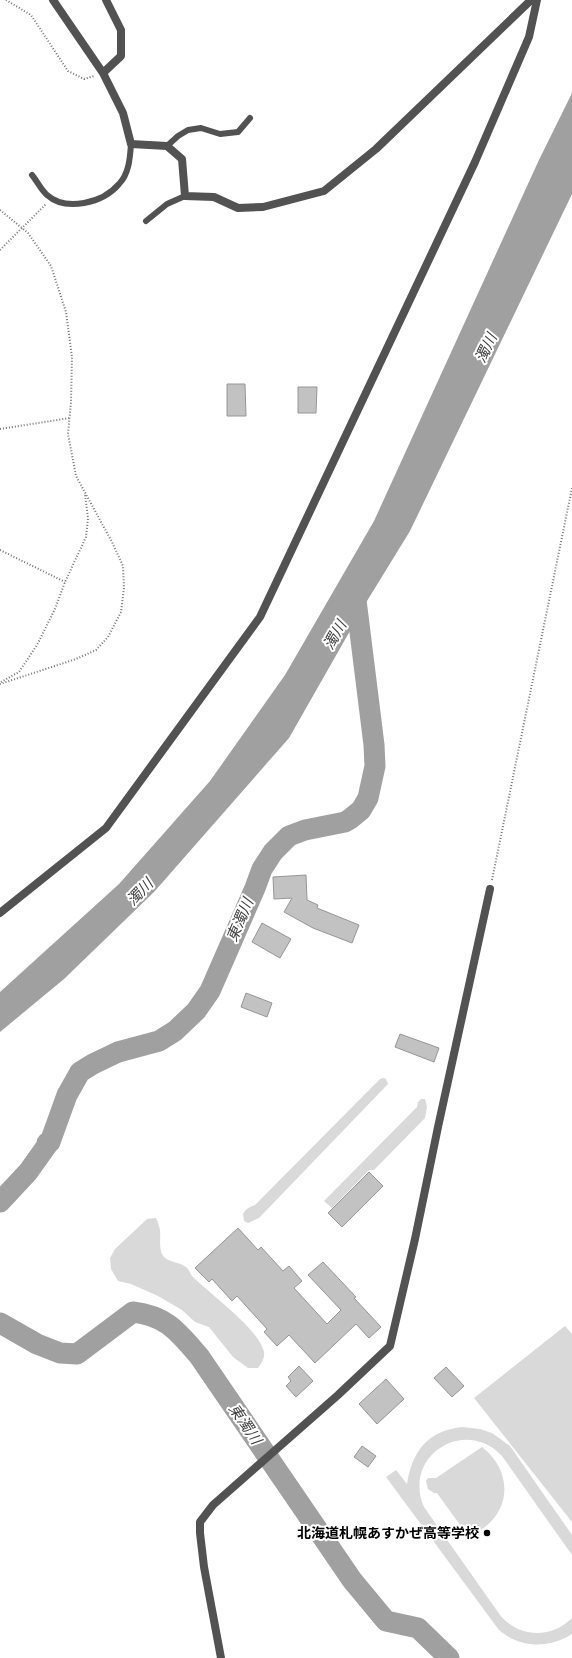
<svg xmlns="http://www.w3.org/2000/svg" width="572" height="1658" font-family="'Nunito Sans','Noto Sans JP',sans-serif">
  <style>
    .green { fill: #d9d9d9 }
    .water { fill: #a0a0a0 }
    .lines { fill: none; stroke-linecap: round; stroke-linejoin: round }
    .river { stroke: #a0a0a0; stroke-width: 21 }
    .building { fill: #c2c2c2; stroke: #969696 }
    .path { stroke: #747474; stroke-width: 2; stroke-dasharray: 1 2; stroke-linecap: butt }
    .service { stroke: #525252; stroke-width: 6 }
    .minor { stroke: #525252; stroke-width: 8 }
    .poi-dot { fill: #000; stroke: #fff; stroke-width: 1.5 }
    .labels { text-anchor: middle; stroke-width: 4; stroke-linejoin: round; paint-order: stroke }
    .poi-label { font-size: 14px; font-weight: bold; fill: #000; stroke: #fff; text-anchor: end }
    .water-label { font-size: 15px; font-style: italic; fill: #414141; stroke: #fff }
  </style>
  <rect width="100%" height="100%" fill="#fff"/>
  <!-- green -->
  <path class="green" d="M383 1078 386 1079 388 1084 259 1218 248 1223 244 1221 243 1214C246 1209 249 1207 255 1205L380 1079Z
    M421 1099H425L427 1107 425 1118 374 1170H369L332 1208 324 1201 417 1107 418 1102Z
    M156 1218C158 1222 159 1226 160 1230 161 1238 158 1250 164 1257 171 1263 180 1262 186 1267 189 1269 190 1274 193 1277 210 1294 259 1329 264 1352 265 1358 261 1364 258 1368H248L233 1357 209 1327 195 1322 182 1310 158 1296 131 1284 118 1281 111 1269 110 1258 115 1249 147 1219Z
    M565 1326 572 1334V1522L474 1398Z
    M462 1427 480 1429 492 1433 510 1446 572 1535V1555L502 1456C464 1416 402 1457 424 1507L500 1615C519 1638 551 1639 572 1618V1634C549 1649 520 1648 499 1630L386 1477 396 1470 407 1484C412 1452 427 1431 462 1427Z
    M482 1447C517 1474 510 1521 468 1536L437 1493H434L428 1489 426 1481 428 1478H436Z"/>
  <!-- water -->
  <path class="water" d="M572 93V194L410 531 367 601 289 738 154 892 64 979 0 1032V992L119 884 210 781 285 675 374 521 538 162Z"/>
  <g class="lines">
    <!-- river -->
    <path class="river" d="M0 1202 28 1172 48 1144 47 1143 50 1142 67 1095 80 1072 93 1064 118 1052 159 1041 175 1031 196 1011 210 991 255 888 262 869 273 852 289 836 305 830 345 822 350 819 361 810 368 798 375 766 374 745 356 600
      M0 1323 37 1344 60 1353 77 1354 133 1312C167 1316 178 1332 199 1356L352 1580 386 1621 418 1628 449 1658"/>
  </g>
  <!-- building -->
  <path class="building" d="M227 384H245L246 416H227Z
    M298 387H317L316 413H298Z
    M306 875 307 900 318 905 317 908 359 925 352 943 313 928 284 912 292 898 274 899 273 877Z
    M262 923 291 939 280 958 252 942Z
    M246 993 272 1003 267 1017 241 1007Z
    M400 1034 439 1048 434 1062 395 1047Z
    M369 1172 383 1186 342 1227 328 1213Z
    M238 1228 258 1250 261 1247 283 1271 289 1266 302 1281 294 1288 327 1324 341 1310 308 1275 323 1262 356 1297 354 1298 381 1327 369 1338 356 1324 315 1363 289 1335 277 1346 264 1332 267 1329 237 1296 232 1301 212 1279 209 1282 195 1268Z
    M299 1366 313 1381 296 1397 286 1386 291 1381 288 1377Z
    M446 1367 464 1386 452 1397 434 1378Z
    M386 1379 404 1399 377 1424 359 1404Z
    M362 1446 376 1456 368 1467 354 1457Z"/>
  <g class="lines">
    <!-- path -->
    <path class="path" d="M6 0 31 15 68 71 84 79 94 76
      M0 210 28 233 51 266 66 312 72 357 71 402 68 434 76 476 112 542 123 566 124 588 121 612 108 637 96 650 76 659 0 684
      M0 250 46 204
      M0 429 70 418
      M0 550 65 582
      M1 682 19 672 37 645 55 609 65 582 86 537 88 518 85 494
      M492 880 572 488"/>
    <!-- service -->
    <path class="service" d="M167 146 178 136 188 130 201 128 220 134 238 132 250 118
      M32 175C37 181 41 190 47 195 66 212 103 203 119 184 129 174 130 158 131 144
      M146 221 167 204 185 196"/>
    <!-- minor -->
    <path class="minor" d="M53 0 103 73 123 113 131 144 167 146 182 159 185 196 214 197 238 208 263 207 324 191 376 149 531 0
      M103 73 121 56V30L106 0
      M0 913 106 828 260 617 475 162 529 37 537 0
      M221 1658 204 1567 200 1533V1522L213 1505 338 1395 390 1346 415 1239 438 1127 490 889"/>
  </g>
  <!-- markers -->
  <circle class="poi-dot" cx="487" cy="1533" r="4"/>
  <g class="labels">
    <!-- poi labels -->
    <g class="poi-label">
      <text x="479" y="1538">北海道札幌あすかぜ高等学校</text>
    </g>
    <!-- water labels -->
    <g class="water-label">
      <text transform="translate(486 348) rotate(-64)" y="5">濁川</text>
      <text transform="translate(335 635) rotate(-60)" y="5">濁川</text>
      <text transform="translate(140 892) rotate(-46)" y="5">濁川</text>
      <text transform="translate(240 920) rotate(-67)" y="5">東濁川</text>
      <text transform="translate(245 1424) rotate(56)" y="5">東濁川</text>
    </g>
  </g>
</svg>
